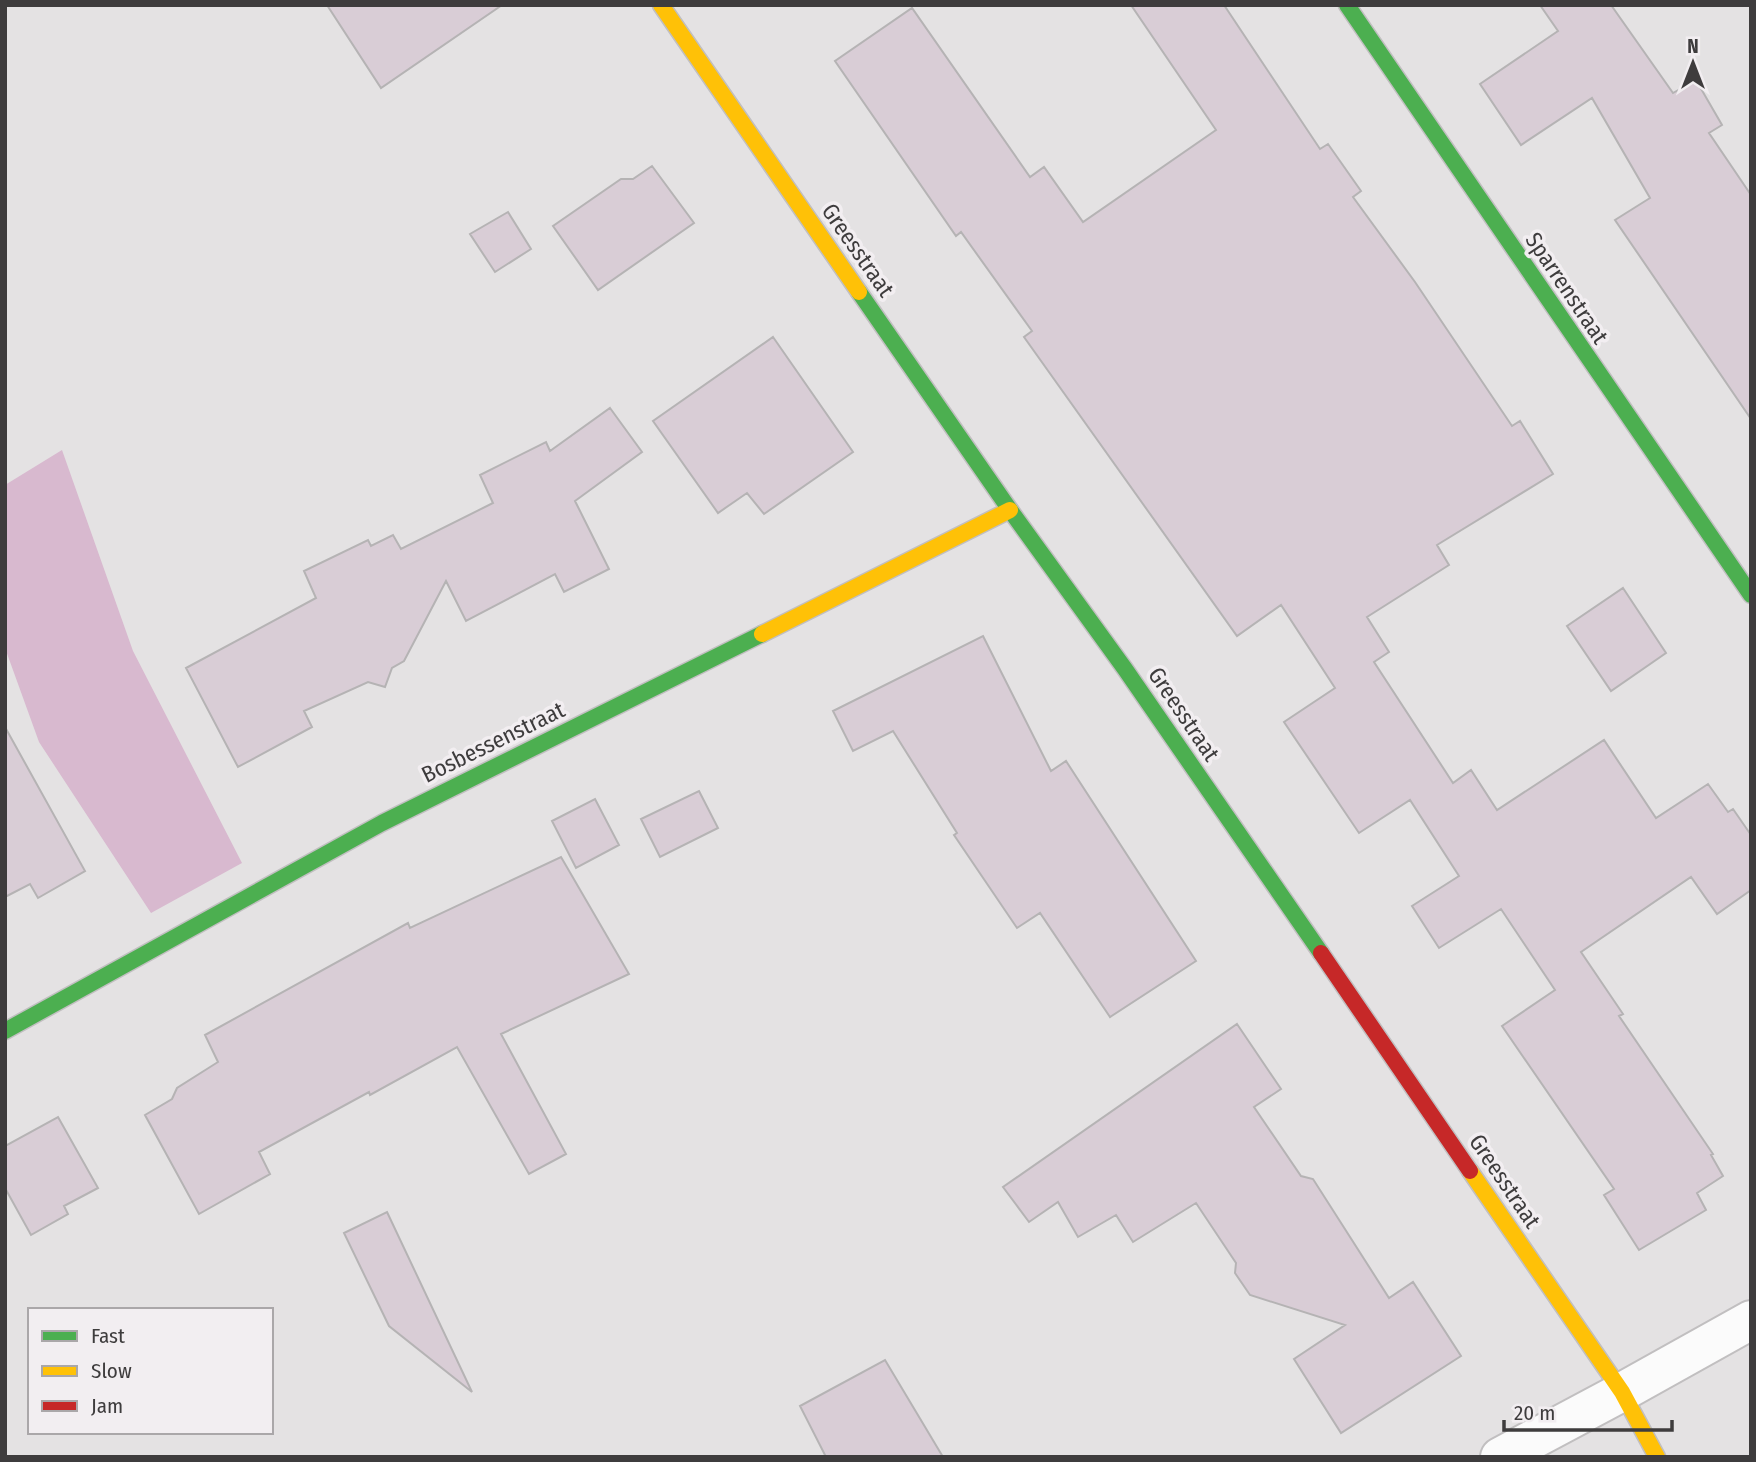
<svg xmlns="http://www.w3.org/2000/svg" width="1756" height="1462" font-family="'Fira Sans Condensed',sans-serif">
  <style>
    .forest { fill: #d8b9cf }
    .building { fill: #d9cdd6; stroke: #b5b3b4; stroke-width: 2 }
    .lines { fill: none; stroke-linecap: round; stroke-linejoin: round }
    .street-casing { stroke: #c1bfc0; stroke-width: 42 }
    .fast-casing { stroke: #c1bfc0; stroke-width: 19 }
    .slow-casing { stroke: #c1bfc0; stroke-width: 19 }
    .jam-casing { stroke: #c1bfc0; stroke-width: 19 }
    .street { stroke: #fbfbfb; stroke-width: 38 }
    .fast { stroke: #4caf50; stroke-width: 16 }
    .slow { stroke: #ffc107; stroke-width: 16 }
    .jam { stroke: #c62828; stroke-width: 16 }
    .labels { text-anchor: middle; stroke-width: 7; stroke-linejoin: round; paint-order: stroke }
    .street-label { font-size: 23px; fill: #3e3c3d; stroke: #f2eef1 }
  </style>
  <rect width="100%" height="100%" fill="#e4e2e3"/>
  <!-- forest -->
  <path class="forest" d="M62 450 133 651 242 863 151 913 39 742 5 648V485Z"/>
  <!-- building -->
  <path class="building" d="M327 5H502L381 88Z
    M1131 5H1224L1320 149 1328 144 1361 191 1353 197 1415 282 1512 426 1520 421 1553 474 1437 545 1449 565 1367 617 1389 652 1374 662 1453 783 1471 770 1497 810 1604 740 1656 818 1708 784 1728 812 1733 809 1751 835V890L1717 914 1691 877 1581 952 1623 1014 1619 1016 1713 1154 1711 1155 1723 1176 1697 1193 1706 1210 1639 1250 1604 1195 1614 1189 1502 1026 1555 990 1501 909 1439 948 1412 906 1459 876 1410 800 1359 833 1284 722 1335 688 1281 605 1237 636 1024 337 1032 331 961 232 956 236 835 61 912 8 1030 177 1044 167 1083 222 1216 130Z
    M1540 5H1611L1673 93 1696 80 1722 125 1709 133 1751 195V419L1615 220 1650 198 1592 98 1521 145 1480 84 1558 31Z
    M652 166 694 223 598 290 553 226 621 179H633Z
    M508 212 531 249 495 272 470 234Z
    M773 337 853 452 764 514 747 493 718 513 653 421Z
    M610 408 642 452 575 501 609 569 564 592 555 574 466 621 446 581 404 661 392 668 385 687 368 682 304 711 312 727 238 767 186 668 316 598 304 571 368 540 371 546 393 535 401 549 493 503 480 475 546 442 550 451Z
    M1623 588 1666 653 1611 691 1567 626Z
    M983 636 1051 771 1066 761 1196 961 1110 1017 1040 913 1017 928 954 835 957 833 893 731 853 751 833 711Z
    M5 727 85 871 38 898 30 884 5 897Z
    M699 791 718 828 660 857 641 819Z
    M595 799 619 845 576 868 552 821Z
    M561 857 629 974 501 1034 566 1154 529 1174 457 1047 370 1095 369 1092 259 1152 270 1174 199 1214 145 1115 172 1099 177 1088 218 1062 205 1035 408 923 410 928Z
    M1237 1024 1281 1089 1254 1107 1301 1176 1313 1179 1389 1298 1413 1282 1461 1356 1341 1433 1294 1359 1345 1325 1250 1295 1235 1273 1236 1263 1196 1203 1133 1242 1116 1215 1078 1237 1058 1202 1029 1222 1003 1187Z
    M58 1117 98 1188 64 1206 68 1214 31 1235 5 1188V1146Z
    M387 1212 472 1392 389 1326 344 1233Z
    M885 1360 943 1457H826L800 1406Z"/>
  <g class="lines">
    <!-- street casing -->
    <g class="street-casing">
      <path id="street" d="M1500 1457 1622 1392 1751 1320"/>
    </g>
    <!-- fast casing -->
    <g class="fast-casing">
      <path id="fast" d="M1347 5 1751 595
        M859 292 1010 510 1125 669 1321 953
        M5 1031 382 823 762 634"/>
    </g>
    <!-- slow casing -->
    <g class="slow-casing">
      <path id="slow" d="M661 5 859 292
        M762 634 1010 510
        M1470 1171 1622 1392 1657 1457"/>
    </g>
    <!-- jam casing -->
    <g class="jam-casing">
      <path id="jam" d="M1321 953 1470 1171"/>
    </g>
    <!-- street -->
    <use href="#street" class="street"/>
    <!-- fast -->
    <use href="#fast" class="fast"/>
    <!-- slow -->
    <use href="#slow" class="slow"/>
    <!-- jam -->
    <use href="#jam" class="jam"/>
  </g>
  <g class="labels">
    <!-- street labels -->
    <g class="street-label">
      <text transform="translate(858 250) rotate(55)" y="8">Greesstraat</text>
      <text transform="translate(1567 288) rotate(56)" y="8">Sparrenstraat</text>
      <text transform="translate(1184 714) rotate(56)" y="8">Greesstraat</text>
      <text transform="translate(493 742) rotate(-26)" y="8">Bosbessenstraat</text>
      <text transform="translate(1505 1181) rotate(56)" y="8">Greesstraat</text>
    </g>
  </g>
  <!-- border -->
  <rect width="1756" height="1462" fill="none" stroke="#3e3c3d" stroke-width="14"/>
  <!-- legend -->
  <rect x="28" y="1308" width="245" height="126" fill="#f2eef1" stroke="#aaa7a9" stroke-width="2"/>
  <rect x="42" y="1331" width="35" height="10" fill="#4caf50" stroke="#aaa7a9" stroke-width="2"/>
  <text x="91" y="1343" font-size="21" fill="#3e3c3d">Fast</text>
  <rect x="42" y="1366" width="35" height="10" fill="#ffc107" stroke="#aaa7a9" stroke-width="2"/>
  <text x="91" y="1378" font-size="21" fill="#3e3c3d">Slow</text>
  <rect x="42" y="1401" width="35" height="10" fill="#c62828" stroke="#aaa7a9" stroke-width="2"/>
  <text x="91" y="1413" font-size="21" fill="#3e3c3d">Jam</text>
  <!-- north arrow -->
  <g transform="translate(1693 63)" stroke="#f2eef1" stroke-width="5" paint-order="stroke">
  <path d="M0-5L12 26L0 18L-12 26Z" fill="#3e3c3d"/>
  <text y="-10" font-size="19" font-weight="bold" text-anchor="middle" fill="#3e3c3d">N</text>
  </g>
  <!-- scale -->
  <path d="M1504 1420v10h168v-10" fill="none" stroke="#3e3c3d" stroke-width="3.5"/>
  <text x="1514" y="1420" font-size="21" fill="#3e3c3d" stroke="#f2eef1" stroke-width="5" paint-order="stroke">20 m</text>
</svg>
